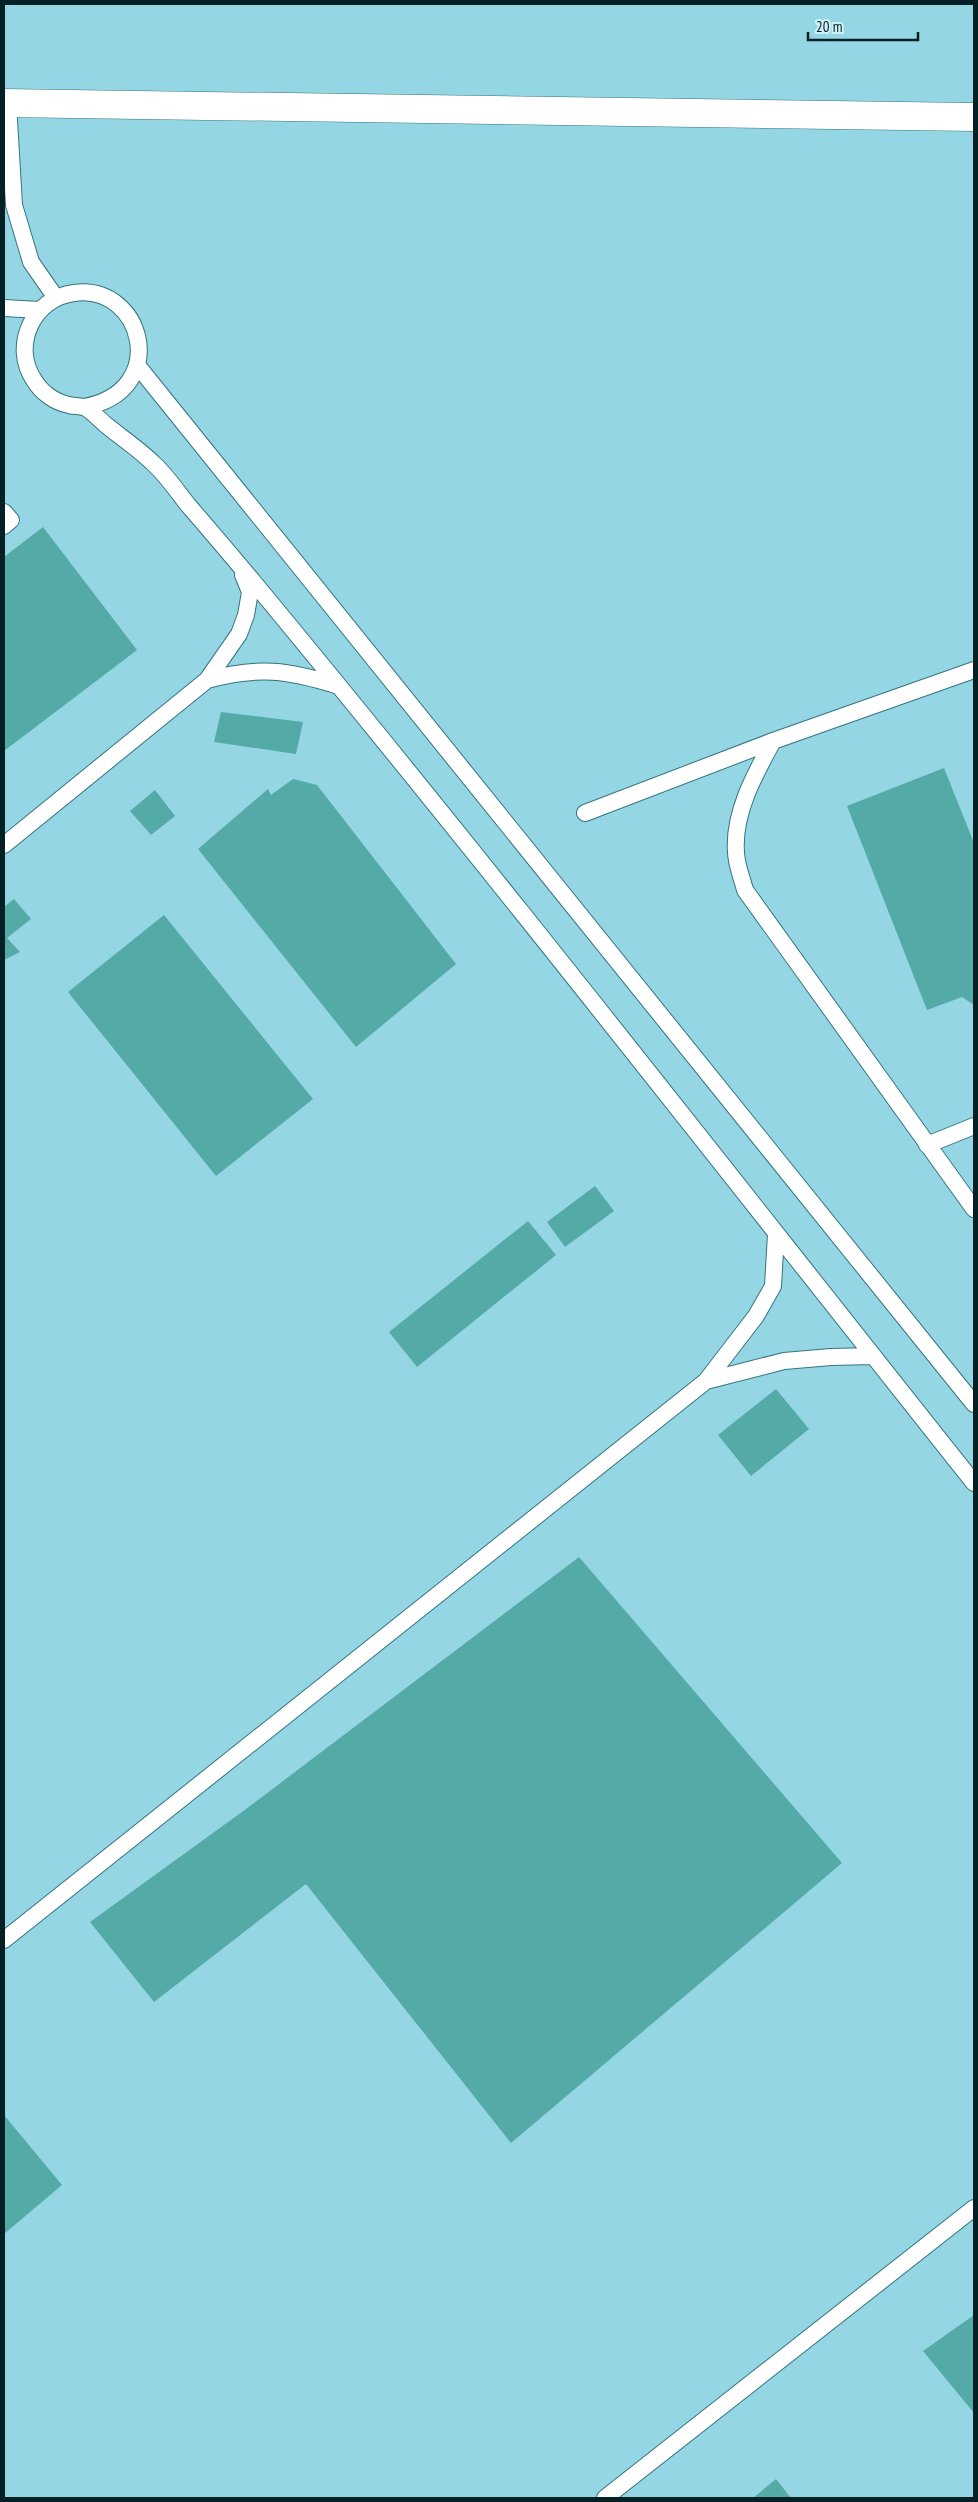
<svg xmlns="http://www.w3.org/2000/svg" width="978" height="2502" font-family="'PT Sans Narrow',sans-serif">
  <style>
    .building { fill: #54aaa7 }
    .lines { fill: none; stroke-linecap: round; stroke-linejoin: round }
    .service-casing { stroke: #347481; stroke-width: 18 }
    .tertiary-casing { stroke: #347481; stroke-width: 29 }
    .service { stroke: #fff; stroke-width: 16 }
    .tertiary { stroke: #fff; stroke-width: 28 }
  </style>
  <rect width="100%" height="100%" fill="#95d6e4"/>
  <!-- building -->
  <path class="building" d="M43 527 137 650 4 751V557Z
    M221 712 303 722 296 754 214 742Z
    M944 768 974 843V1005L962 997 927 1010 847 806Z
    M293 779 317 785 456 964 356 1047 198 849 268 789 271 795Z
    M155 790 175 816 151 835 130 811Z
    M14 899 31 919 7 938 20 952 4 960V907Z
    M164 915 313 1099 216 1176 68 992Z
    M595 1186 614 1211 565 1247 547 1222Z
    M528 1221 556 1255 417 1367 389 1332Z
    M776 1389 809 1429 751 1476 718 1435Z
    M579 1557 842 1863 511 2143 306 1884 154 2002 90 1922 246 1809Z
    M4 2115 62 2185 4 2234Z
    M974 2315V2413L923 2351Z
    M776 2479 791 2498H753Z"/>
  <g class="lines">
    <!-- service casing -->
    <g class="service-casing">
      <path id="service" d="M8 103 14 205 31 262 56 298
        M4 308 40 310
        M137 365 974 1404
        M84 407C172 391 143 283 74 293 33 298 11 346 34 380 41 392 54 402 69 405 76 407 79 405 86 408 93 412 100 420 106 425 122 438 140 450 154 464 167 476 177 491 188 505 209 529 230 554 251 579 497 876 734 1181 974 1483
        M4 512 11 520 4 526
        M207 680C259 666 288 670 339 686
        M773 741C755 774 733 813 736 852 736 864 742 878 745 890L974 1209
        M585 813 773 741 974 670
        M4 845 207 680 239 634 246 615 250 592 243 575
        M927 1145 974 1126
        M706 1381 784 1361 831 1357 873 1356
        M4 1940 706 1381 756 1316 773 1286 776 1234
        M605 2498 974 2208"/>
    </g>
    <!-- tertiary casing -->
    <g class="tertiary-casing">
      <path id="tertiary" d="M4 103 974 117"/>
    </g>
    <!-- service -->
    <use href="#service" class="service"/>
    <!-- tertiary -->
    <use href="#tertiary" class="tertiary"/>
  </g>
  <!-- border -->
  <rect width="978" height="2502" fill="none" stroke="#042025" stroke-width="10"/>
  <!-- scale -->
  <path d="M808 32v8h110v-8" fill="none" stroke="#042025" stroke-width="2.5"/>
  <text x="816" y="32" font-size="15" fill="#042025" stroke="#d1f1f8" stroke-width="4" paint-order="stroke">20 m</text>
</svg>
